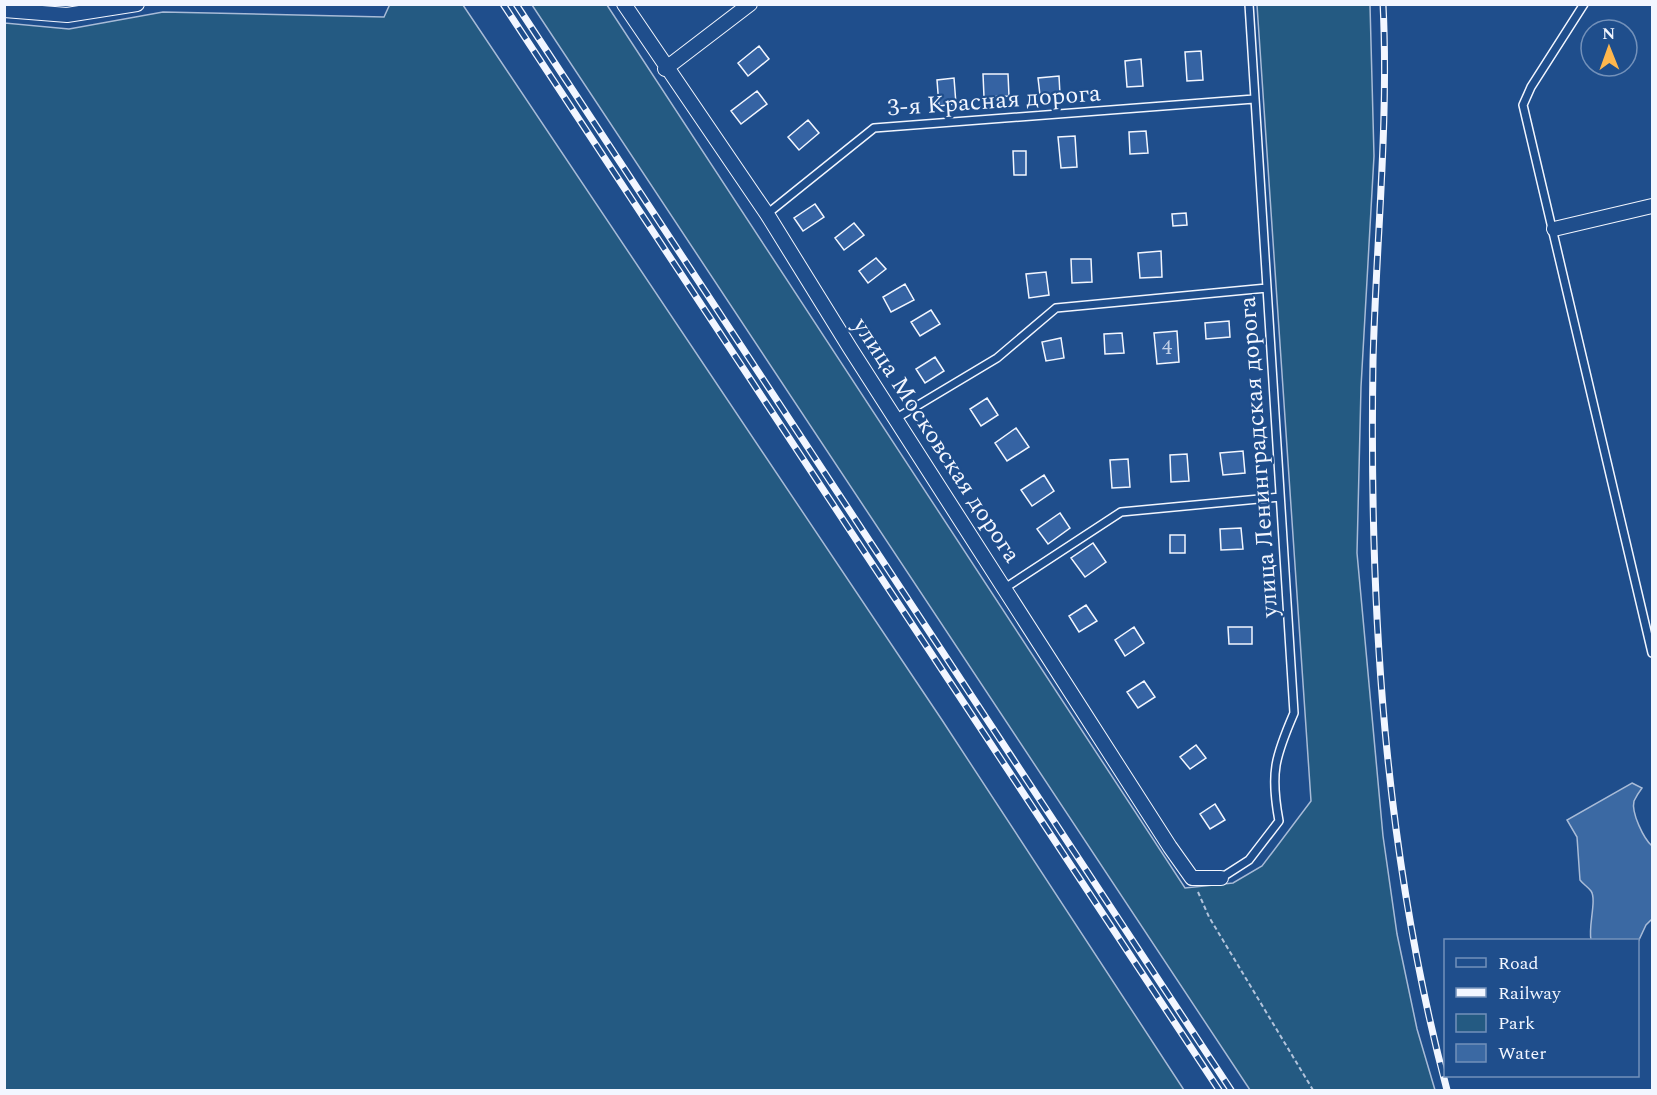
<svg xmlns="http://www.w3.org/2000/svg" width="1657" height="1095" font-family="Spectral,serif">
  <style>
    .green { fill: #245a82; stroke: #a8bbd7; stroke-width: 1.5 }
    .water { fill: #3b69a3; stroke: #a8bbd7; stroke-width: 1.5 }
    .building { fill: #3563a3; stroke: #f2f6ff; stroke-width: 1.5 }
    .lines { fill: none; stroke-linecap: round; stroke-linejoin: round }
    .service-casing { stroke: #f2f6ff; stroke-width: 10 }
    .minor-casing { stroke: #f2f6ff; stroke-width: 16 }
    .path { stroke: #b3c4dc; stroke-width: 2; stroke-dasharray: 4.5 3; stroke-linecap: butt }
    .service { stroke: #1f4e8c; stroke-width: 7 }
    .minor { stroke: #1f4e8c; stroke-width: 14 }
    .rail-casing { stroke: #f2f6ff; stroke-width: 7 }
    .rail { stroke: #1f4e8c; stroke-width: 4.5; stroke-dasharray: 14; stroke-linecap: butt }
    .labels { text-anchor: middle; stroke-width: 4.5; stroke-linejoin: round; paint-order: stroke }
    .number-label { font-size: 21px; fill: #c3d1e8 }
    .street-label { font-size: 24px; fill: #f2f6ff; stroke: #1f4e8c }
  </style>
  <rect width="100%" height="100%" fill="#1f4e8c"/>
  <!-- green -->
  <path class="green" d="M390 4 463 5 942 720 1184 1090H5V23L69 29 163 12 384 17Z
    M532 5H607L1185 888 1233 883 1262 866 1311 801 1257 5H1370L1374 156 1361 387 1357 553 1383 836 1397 934 1417 1029 1435 1090H1250Z"/>
  <!-- water -->
  <path class="water" d="M1632 783 1642 788C1639 792 1636 797 1634 801 1631 813 1644 839 1652 846V919L1646 925 1638 942 1591 940C1588 927 1597 899 1591 891 1588 887 1583 884 1580 880L1577 837 1567 820Z"/>
  <!-- building -->
  <path class="building" d="M759 46 769 59 748 76 738 63Z
    M1201 51 1203 80 1187 81 1185 52Z
    M1141 59 1143 86 1127 87 1125 61Z
    M983 74H1008L1009 96 984 97Z
    M1059 76 1060 94 1040 95 1038 78Z
    M954 78 956 104 939 106 937 80Z
    M757 91 767 104 741 124 731 111Z
    M808 120 819 133 799 150 788 137Z
    M1146 131 1148 153 1130 154 1129 132Z
    M1075 136 1077 167 1061 168 1058 137Z
    M1013 151H1026V175H1014Z
    M815 204 824 217 803 231 794 218Z
    M1186 213 1187 225 1173 226 1172 214Z
    M854 223 864 235 844 250 835 238Z
    M1161 251 1162 277 1140 278 1138 253Z
    M876 258 886 269 868 283 859 271Z
    M1071 259H1091L1092 282 1072 283Z
    M1046 272 1049 295 1029 298 1026 274Z
    M905 284 914 300 891 312 883 297Z
    M931 310 940 324 920 336 911 322Z
    M1229 321 1230 337 1206 339 1205 323Z
    M1177 331 1179 362 1157 364 1154 333Z
    M1122 333 1124 353 1105 354 1104 334Z
    M1061 338 1064 358 1046 361 1042 342Z
    M935 357 944 371 925 383 916 369Z
    M987 398 998 415 981 426 970 409Z
    M1016 428 1029 447 1007 461 995 443Z
    M1243 451 1245 473 1223 475 1220 453Z
    M1187 454 1189 481 1171 482 1170 455Z
    M1128 459 1130 487 1112 488 1110 460Z
    M1044 475 1054 491 1032 506 1021 490Z
    M1060 513 1070 528 1048 544 1037 529Z
    M1241 528 1243 549 1221 550 1220 529Z
    M1170 535H1185V553H1170Z
    M1093 543 1106 562 1085 577 1071 558Z
    M1086 605 1097 621 1079 632 1069 616Z
    M1134 627 1144 643 1125 656 1115 640Z
    M1228 627H1252V644H1229Z
    M1144 681 1155 697 1138 708 1127 692Z
    M1196 745 1206 758 1190 769 1180 757Z
    M1215 804 1225 820 1210 829 1200 814Z"/>
  <g class="lines">
    <!-- service casing -->
    <g class="service-casing">
      <path id="service" d="M1584 4 1531 87 1523 105 1652 653
        M767 214 874 128 1254 99
        M895 419 997 358 1056 308 1267 288
        M1005 588 1121 512 1280 497
        M1221 878 1249 860 1279 821C1270 773 1275 757 1294 713L1249 4"/>
    </g>
    <!-- minor casing -->
    <g class="minor-casing">
      <path id="minor" d="M624 4 767 214 850 348 1170 847 1192 878H1221
        M4 10 67 15 137 4
        M665 69 750 4
        M1554 229 1652 206"/>
    </g>
    <!-- path -->
    <path class="path" d="M1198 892 1209 917 1313 1090"/>
    <!-- service -->
    <use href="#service" class="service"/>
    <!-- minor -->
    <use href="#minor" class="minor"/>
    <!-- rail casing -->
    <g class="rail-casing">
      <path id="rail" d="M503 4 1219 1090
        M516 4 1231 1090
        M1383 4C1389 123 1376 242 1373 361 1369 606 1384 853 1447 1090"/>
    </g>
    <!-- rail -->
    <use href="#rail" class="rail"/>
  </g>
  <g class="labels">
    <!-- number labels -->
    <g class="number-label">
      <text x="1167" y="354">4</text>
    </g>
    <!-- street labels -->
    <g class="street-label">
      <text transform="translate(994 100) rotate(-4)" y="8">3-я Красная дорога</text>
      <text transform="translate(937 440) rotate(57)" y="8">улица Московская дорога</text>
      <text transform="translate(1258 457) rotate(-94)" y="8">улица Ленинградская дорога</text>
    </g>
  </g>
  <!-- border -->
  <rect width="1657" height="1095" fill="none" stroke="#f2f6ff" stroke-width="12"/>
  <!-- legend -->
  <rect x="1444" y="939" width="195" height="138" fill="#1f4e8c" stroke="#7391ba" stroke-width="1.5"/>
  <rect x="1456" y="958" width="30" height="9" fill="#1f4e8c" stroke="#7391ba" stroke-width="1.5"/>
  <text x="1498" y="969" font-size="18" fill="#f2f6ff">Road</text>
  <rect x="1456" y="988" width="30" height="9" fill="#f2f6ff" stroke="#7391ba" stroke-width="1.5"/>
  <text x="1498" y="999" font-size="18" fill="#f2f6ff">Railway</text>
  <rect x="1456" y="1014" width="30" height="18" fill="#245a82" stroke="#7391ba" stroke-width="1.5"/>
  <text x="1498" y="1029" font-size="18" fill="#f2f6ff">Park</text>
  <rect x="1456" y="1044" width="30" height="18" fill="#3b69a3" stroke="#7391ba" stroke-width="1.5"/>
  <text x="1498" y="1059" font-size="18" fill="#f2f6ff">Water</text>
  <!-- north arrow -->
  <g transform="translate(1609 48) rotate(359)"><circle r="28" fill="#1f4e8c" stroke="#7391ba" stroke-width="1.5"/>
  <path d="M0-4.5L10 22L0 15L-10 22Z" fill="#ffb74d"/>
  <text y="-9" font-size="16" font-weight="bold" text-anchor="middle" fill="#f2f6ff">N</text>
  </g>
</svg>
